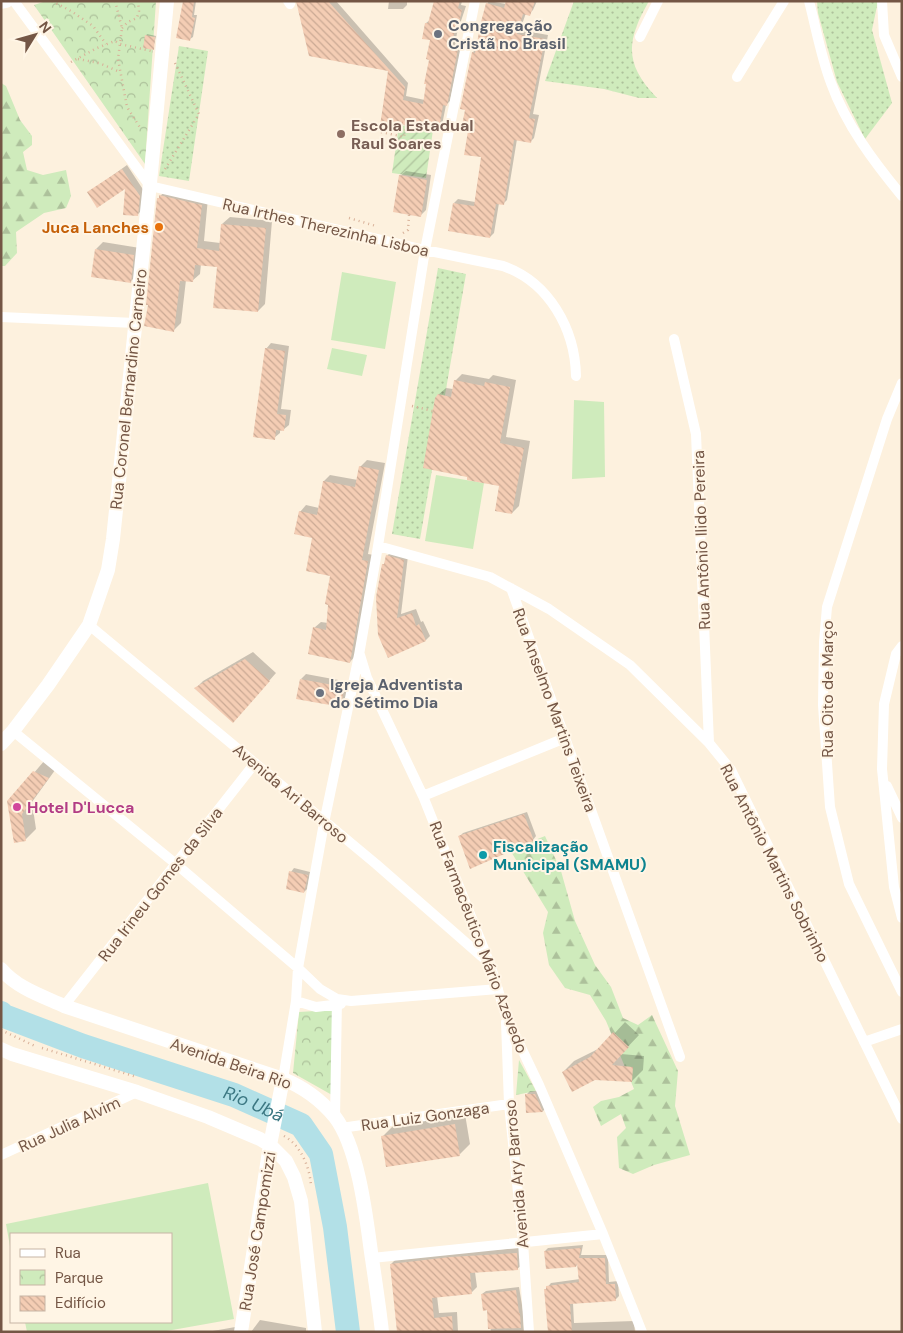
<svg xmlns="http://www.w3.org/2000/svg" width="903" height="1333" font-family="'DM Sans',sans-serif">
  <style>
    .grass { fill: url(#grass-dots) }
    .forest { fill: url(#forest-firs) }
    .park { fill: url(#park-crowns) }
    .garden { fill: url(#garden-furrows) }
    .pitch { fill: #cfebbc }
    .shadow { fill: #0003 }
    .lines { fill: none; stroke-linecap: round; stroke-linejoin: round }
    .river { stroke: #b2e0e7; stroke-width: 24 }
    .building { fill: url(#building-back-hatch) }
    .path { stroke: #d8b098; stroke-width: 2.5; stroke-dasharray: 1 4; stroke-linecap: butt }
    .street { stroke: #fff; stroke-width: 10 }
    .secondary { stroke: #fff; stroke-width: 14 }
    .worship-dot { fill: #6b7280; stroke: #fff5e5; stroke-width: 2 }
    .education-dot { fill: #8d6e63; stroke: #fff5e5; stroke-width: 2 }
    .food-dot { fill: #e8710a; stroke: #fff5e5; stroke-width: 2 }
    .hotel-dot { fill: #d1479c; stroke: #fff5e5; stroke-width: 2 }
    .culture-dot { fill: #0f9aa8; stroke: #fff5e5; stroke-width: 2 }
    .labels { text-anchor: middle; stroke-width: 4; stroke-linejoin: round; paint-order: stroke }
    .worship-label { font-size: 16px; font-weight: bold; fill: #5b616d; stroke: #fff5e5; text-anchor: start }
    .education-label { font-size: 16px; font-weight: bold; fill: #785e54; stroke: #fff5e5; text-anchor: start }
    .food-label { font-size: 16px; font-weight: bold; fill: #c56008; stroke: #fff5e5; text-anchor: end }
    .street-label { font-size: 16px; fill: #745645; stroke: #fff5e5 }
    .hotel-label { font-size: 16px; font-weight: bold; fill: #b23c85; stroke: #fff5e5; text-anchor: start }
    .culture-label { font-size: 16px; font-weight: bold; fill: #0d838f; stroke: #fff5e5; text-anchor: start }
    .water-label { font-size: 18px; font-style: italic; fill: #3b7782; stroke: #fff5e5 }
  </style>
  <defs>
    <pattern id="grass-dots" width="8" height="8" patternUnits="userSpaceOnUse" patternTransform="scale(1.25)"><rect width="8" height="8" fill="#cfebbc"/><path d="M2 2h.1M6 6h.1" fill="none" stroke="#adc19b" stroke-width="1.8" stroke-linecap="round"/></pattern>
    <pattern id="forest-firs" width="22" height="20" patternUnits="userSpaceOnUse" patternTransform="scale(1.25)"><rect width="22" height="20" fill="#cfebbc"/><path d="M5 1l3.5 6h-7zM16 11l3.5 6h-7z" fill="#adc19b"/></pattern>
    <pattern id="park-crowns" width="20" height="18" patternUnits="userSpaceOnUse" patternTransform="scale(1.25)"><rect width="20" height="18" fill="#cfebbc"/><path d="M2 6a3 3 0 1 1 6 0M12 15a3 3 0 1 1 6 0" fill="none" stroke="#adc19b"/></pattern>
    <pattern id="garden-furrows" width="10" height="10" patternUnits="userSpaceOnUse" patternTransform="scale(1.25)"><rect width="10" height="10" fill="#cfebbc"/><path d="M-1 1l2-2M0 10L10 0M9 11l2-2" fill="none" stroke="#adc19b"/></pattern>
    <pattern id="building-back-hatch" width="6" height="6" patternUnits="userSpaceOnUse" patternTransform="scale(1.25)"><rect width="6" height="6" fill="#f4cdb4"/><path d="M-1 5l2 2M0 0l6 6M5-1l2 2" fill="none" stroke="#caa994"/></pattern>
  </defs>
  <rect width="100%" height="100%" fill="#fdf1de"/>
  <!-- grass -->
  <path class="grass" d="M574 1H649C626 41 624 64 657 98H639L604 89 545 81Z
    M817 1H878L872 30 892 103 865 139 837 82 818 13Z
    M179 46 208 51 189 181 159 176Z
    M438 268 466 274 420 539 392 534Z"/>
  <!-- forest -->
  <path class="forest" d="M1 83 6 86 20 120 32 136V145L23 152 27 170 43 175 66 170 71 196 66 208 44 213 16 232 17 253 5 266H1Z
    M545 836 561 871 575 921 595 965 611 987 623 1018 638 1025 652 1015 678 1071 675 1106 690 1155 654 1165 633 1174 619 1168 617 1137 626 1128 621 1114 601 1126 593 1107 601 1101 619 1097 634 1089 606 1021 590 995 565 988 549 965 543 933 548 912 510 850Z"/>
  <!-- park -->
  <path class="park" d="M46 1H156L145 164 34 5Z
    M332 1010V1095L293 1073 299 1012Z
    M519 1060 536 1091 516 1095Z"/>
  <!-- garden -->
  <path class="garden" d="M399 125 433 130 426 178 392 173Z"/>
  <!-- pitch -->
  <path class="pitch" d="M342 272 396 282 385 349 331 340Z
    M332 348 367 355 362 376 327 369Z
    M574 400 604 402 605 477 572 479Z
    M436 475 484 483 473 549 425 541Z
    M208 1183 234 1319 161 1332H27L25 1322H171V1234H11V1252L6 1224Z"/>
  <!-- shadow -->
  <path class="shadow" d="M184 1H196L194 15H197L193 37 190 39Z
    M298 1H336L408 83 406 96 425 100 431 59V40L426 23 430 20 435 1H462L461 5 466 6 461 21 459 24 455 43 462 45 450 101 446 105 442 125 438 129 403 123 398 127 381 125 390 70 310 55Z
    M389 1H407V5L403 9H388Z
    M489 1 506 4 507 1H537L533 10 529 14 526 13 520 30 548 35 533 114 539 115 534 138 530 142 517 139 507 200 503 204 499 203 494 233 490 237 454 203 458 199 475 202 482 156 469 130 466 109 473 52 478 48 487 4Z
    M147 34 156 36 153 49 146 36Z
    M127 165 144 191 142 210 137 215 127 187 88 193Z
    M406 171 431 175 426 210 420 216 400 176Z
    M168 189 208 198 204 241 220 243 222 224 230 217 272 221 265 304 258 311 218 266 201 264 200 274 192 281 186 280 181 323 173 331 150 304 160 196Z
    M103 242 140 248 138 274 130 282 96 249Z
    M271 343 289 346 281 409 291 410 289 425 283 430H280V433L274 438 266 349Z
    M462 374 489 379 493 375 516 380 506 437 530 441 519 506 512 513 501 485 438 395 446 388 453 389 455 381Z
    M367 460 385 463 368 554 374 555 356 655 350 662 314 628 321 622 328 623 331 575 300 512 306 505 319 508 324 481 330 475 358 480 360 467Z
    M391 552 408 556 401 614 416 609 421 622 423 621 430 636 426 640 389 656 383 565 386 562 387 556Z
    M253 652 276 673 240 714 196 688 203 681Z
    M306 674 349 682 346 700 340 706 301 679Z
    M45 760 58 766 32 802 36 829 25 840 9 802Z
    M527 812 536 836 533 840 459 837 463 833Z
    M294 868 310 872 307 889 304 892 291 872Z
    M625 1022 639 1035 621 1054 644 1056 643 1070 632 1081 563 1072 574 1061 602 1047Z
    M530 1091H539L546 1108 543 1111 527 1112 526 1095Z
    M465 1114 470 1144 459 1155 383 1136 394 1125Z
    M583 1245 581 1255H608L609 1282 618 1281 619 1296 616 1299 573 1303 574 1323 634 1321 635 1332H549L545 1290 551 1283 580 1279 579 1263 576 1266 545 1251 548 1248Z
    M522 1248 523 1264 517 1269 475 1272 477 1287 471 1293 437 1296 439 1313 457 1312 458 1332H398L391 1264 396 1259 456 1252Z
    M519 1287 523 1311 524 1332H491L488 1309 482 1294 486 1291Z
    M260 1320 306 1328V1332H251Z
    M241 1326 244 1331 250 1332H207Z"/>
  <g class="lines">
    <!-- river -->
    <path class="river" id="s1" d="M1 1013 4 1016 83 1046 234 1095 301 1125 321 1154 335 1227 348 1332"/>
  </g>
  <!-- building -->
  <path class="building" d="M183 1H194L192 17 195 18 190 41 176 38Z
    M296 1H328L405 87 403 100 423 104 426 84H424L429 60 426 59 430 40 422 39 425 23H428L434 1H460L458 8 462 10 458 27 456 26 451 47 458 49 447 106 443 105 439 130 399 124V129L380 126 388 71 309 56Z
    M506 1H535L530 16 523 14 517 34 545 39 529 118 535 119 531 143 514 140 504 205 496 204 490 238 448 231 453 203 474 206 481 157 464 155 468 131 461 130 465 110 460 109 472 52 475 53 481 22 486 3 504 8Z
    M145 35 155 37 154 50 143 48Z
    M122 169 140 196 138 216 123 215 125 189 97 208 87 192Z
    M399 175 427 180 421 217 393 212Z
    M159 195 202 205 197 248 219 251 221 224 266 228 258 312 213 308 217 267 195 265 193 282 180 281 174 332 144 326 148 305H146L157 198H159Z
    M95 249 134 255 131 283 91 277Z
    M265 348 285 351 277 414 286 415 284 431 276 430 275 440 253 437Z
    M454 380 484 386 485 382 510 387 500 443 524 448 512 514 495 511 499 486 467 480V477L423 468 435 398 438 394 451 397Z
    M359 466 379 470 362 560 368 561 350 663 308 654 313 627 326 630 328 605 325 604 330 576 306 571 312 538 294 534 299 511 317 515 323 481 355 487Z
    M386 555 404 560 397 618 412 613 416 626 419 624 426 641 388 658 378 635 376 597 382 564H384Z
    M245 659 270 681 233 723 194 688Z
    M300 679 344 687 341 707 296 699Z
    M33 771 49 778 22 814 26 841 14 843 7 801Z
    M524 814 534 841 470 869 458 836Z
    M289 871 308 875 304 893 286 889Z
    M613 1032 629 1047 612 1065 633 1067 632 1082 595 1080 572 1092 562 1072 590 1057Z
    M525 1094H535L543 1112 526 1113Z
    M455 1124 460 1156 386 1167 381 1136Z
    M581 1248 579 1258H605L606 1284H615L616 1301 570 1304 572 1332H548L544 1289H546V1286L579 1282 577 1263 576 1267 546 1269 544 1251Z
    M517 1253 518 1270 470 1273 472 1294 432 1298 434 1318 452 1316 453 1332H397L390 1264 450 1257Z
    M516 1290 519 1313H520L521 1328 488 1329 487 1310 483 1311 481 1294Z"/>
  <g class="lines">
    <!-- path -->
    <path class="path" d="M52 1 71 11 93 26 106 44
      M115 1 122 28 118 59 127 107 141 129
      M122 28 128 22 137 18 139 11 138 1
      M78 59 99 63 120 72
      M71 62 97 48 115 41 120 44 151 51
      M381 132 404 137 406 124 400 122
      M165 169 199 114 175 63
      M349 218 376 226
      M403 233 408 230 409 215
      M412 406 433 411
      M1 1030 35 1046
      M42 1048 137 1077
      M284 1136C301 1145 310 1168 311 1186"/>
    <!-- street -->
    <path class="street" d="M14 1 150 186 425 250 503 266C549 282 575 329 576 376
      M288 1 290 4
      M809 1C816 28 821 57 831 83 846 125 874 162 902 196
      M882 1 884 35 902 77
      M640 37 658 1
      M737 77 784 1
      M1 317 135 323
      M674 339 696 434 709 743
      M902 383 887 419 827 607 824 642 823 705 830 807 849 884 902 992
      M378 546 490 577 549 609 630 665 709 743 731 770 902 1119
      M511 588 680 1057
      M89 625 376 864 488 962
      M902 646 896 654 884 704 882 769 894 887 902 918
      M360 655 367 678 423 796 490 964 506 1016 539 1085 603 1234 642 1332
      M13 731 176 864 298 968 320 989 337 999 351 1001 498 989
      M887 786 902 818
      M423 796 565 738
      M296 1001 316 1007 341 1004
      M64 1006 255 763
      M506 1022 509 1104 523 1242 529 1332
      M864 1042 902 1029
      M283 1079 296 1001 298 968 324 823 359 655 378 546 425 250 475 1
      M335 1118 337 999
      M341 1128 509 1104
      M1 1155 137 1092
      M372 1258 603 1234"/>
    <!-- secondary -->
    <path class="secondary" d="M1 2 6 1
      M1 744 13 731 48 685 89 625 108 570 113 539 150 183 167 1
      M1 969C17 988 42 996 64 1006L283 1079C303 1087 321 1100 335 1117 358 1147 366 1215 371 1252 375 1279 379 1305 382 1332
      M1 1049 12 1054 137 1092 208 1117 260 1139 270 1145 286 1161 294 1177 301 1201 315 1332
      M241 1332 270 1145 283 1079"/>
  </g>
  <!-- markers -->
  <g class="worship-dot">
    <circle cx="438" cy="34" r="5"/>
    <circle cx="320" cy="693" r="5"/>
  </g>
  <circle class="education-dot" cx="341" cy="134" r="5"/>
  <circle class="food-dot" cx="159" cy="227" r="5"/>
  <circle class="hotel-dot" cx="17" cy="807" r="5"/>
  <circle class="culture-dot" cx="483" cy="855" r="5"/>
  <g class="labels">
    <!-- worship labels -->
    <g class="worship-label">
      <text x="448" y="31">Congregação<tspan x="448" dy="18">Cristã no Brasil</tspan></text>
      <text x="330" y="690">Igreja Adventista<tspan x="330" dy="18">do Sétimo Dia</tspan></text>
    </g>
    <!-- education labels -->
    <g class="education-label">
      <text x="351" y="131">Escola Estadual<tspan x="351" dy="18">Raul Soares</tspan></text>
    </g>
    <!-- food labels -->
    <g class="food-label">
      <text x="149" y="233">Juca Lanches</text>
    </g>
    <!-- street labels -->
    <g class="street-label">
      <text transform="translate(326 227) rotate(13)" y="6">Rua Irthes Therezinha Lisboa</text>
      <text transform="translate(128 389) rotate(-84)" y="6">Rua Coronel Bernardino Carneiro</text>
      <text transform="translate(701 540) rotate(-92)" y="6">Rua Antônio Ilido Pereira</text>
      <text transform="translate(827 689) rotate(-90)" y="6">Rua Oito de Março</text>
      <text transform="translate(555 710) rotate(70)" y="6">Rua Anselmo Martins Teixeira</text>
      <text transform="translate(291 793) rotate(40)" y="6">Avenida Ari Barroso</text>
      <text transform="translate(775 863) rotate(63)" y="6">Rua Antônio Martins Sobrinho</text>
      <text transform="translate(160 884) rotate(-52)" y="6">Rua Irineu Gomes da Silva</text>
      <text transform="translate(479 937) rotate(69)" y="6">Rua Farmacêutico Mário Azevedo</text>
      <text transform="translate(231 1063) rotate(19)" y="6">Avenida Beira Rio</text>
      <text transform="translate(425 1116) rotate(-8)" y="6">Rua Luiz Gonzaga</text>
      <text transform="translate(69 1124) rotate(-25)" y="6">Rua Julia Alvim</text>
      <text transform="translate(516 1174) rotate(-95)" y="6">Avenida Ary Barroso</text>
      <text transform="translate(257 1231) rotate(-81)" y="6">Rua José Campomizzi</text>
    </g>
    <!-- hotel labels -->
    <g class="hotel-label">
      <text x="27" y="813">Hotel D'Lucca</text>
    </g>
    <!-- culture labels -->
    <g class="culture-label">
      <text x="493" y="852">Fiscalização<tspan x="493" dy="18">Municipal (SMAMU)</tspan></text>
    </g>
    <!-- water labels -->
    <g class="water-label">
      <text dy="6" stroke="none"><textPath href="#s1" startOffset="269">Rio Ubá</textPath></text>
    </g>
  </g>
  <!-- border -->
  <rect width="903" height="1333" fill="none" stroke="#745645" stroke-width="5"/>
  <!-- legend -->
  <rect x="10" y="1233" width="162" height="90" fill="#fff5e5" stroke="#c7b5a5"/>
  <rect x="20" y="1249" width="25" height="8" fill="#ffffff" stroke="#c7b5a5"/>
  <text x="55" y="1258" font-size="15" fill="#745645">Rua</text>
  <rect x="20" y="1270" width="25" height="15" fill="url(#park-crowns)" stroke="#c7b5a5"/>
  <text x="55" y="1283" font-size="15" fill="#745645">Parque</text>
  <rect x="20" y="1296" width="25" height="15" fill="url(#building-back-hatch)" stroke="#c7b5a5"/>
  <text x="55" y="1308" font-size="15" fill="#745645">Edifício</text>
  <!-- north arrow -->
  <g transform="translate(35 35) rotate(53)" stroke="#fff5e5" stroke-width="4" paint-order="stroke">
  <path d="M0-4L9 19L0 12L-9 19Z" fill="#745645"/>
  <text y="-8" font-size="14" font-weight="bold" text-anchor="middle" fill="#745645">N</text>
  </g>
</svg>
